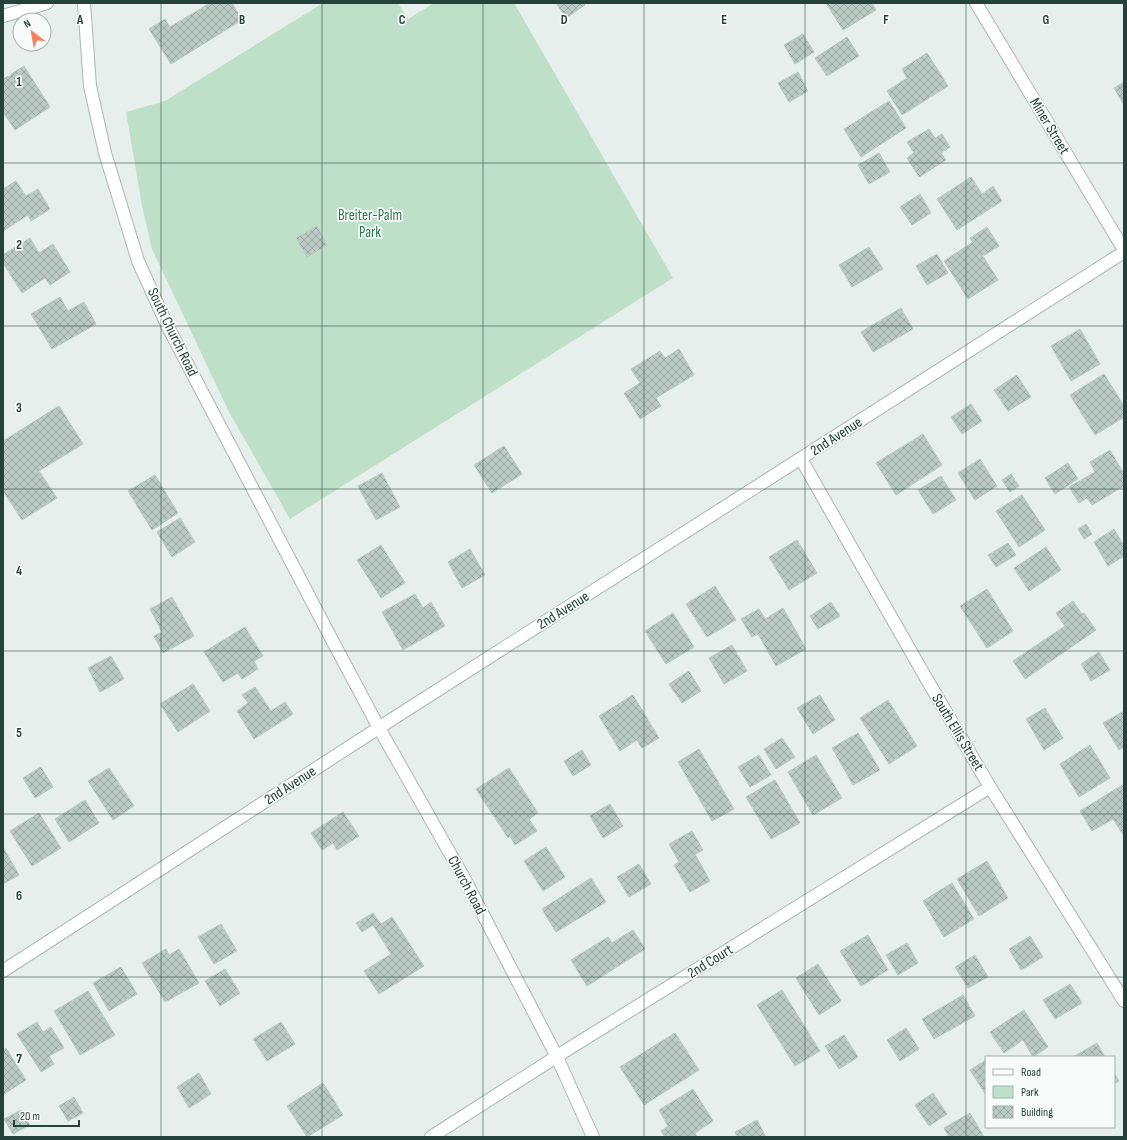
<svg xmlns="http://www.w3.org/2000/svg" width="1127" height="1140" font-family="'Sofia Sans Condensed',sans-serif">
  <style>
    .green { fill: #bfe0c8 }
    .building { fill: url(#building-cross-hatch); stroke: #b8c9c2 }
    .lines { fill: none; stroke-linecap: round; stroke-linejoin: round }
    .street-casing { stroke: #a8b8b2; stroke-width: 14 }
    .street { stroke: #fff; stroke-width: 12 }
    .grid { fill: none; stroke: #24423a; stroke-width: 1; stroke-opacity: 0.55 }
    .labels { text-anchor: middle; stroke-width: 3.5; stroke-linejoin: round; paint-order: stroke }
    .street-label { font-size: 15px; fill: #24423a; stroke: #f7fbf9 }
    .park-label { font-size: 15px; fill: #2d7a4b; stroke: #f7fbf9 }
    .grid-label { font-size: 13px; text-anchor: middle; font-weight: bold; fill: #24423a; stroke: #f7fbf9; stroke-width: 3.5; stroke-linejoin: round; paint-order: stroke }
  </style>
  <defs>
    <pattern id="building-cross-hatch" width="8" height="8" patternUnits="userSpaceOnUse"><rect width="8" height="8" fill="#bbcac4"/><path d="M0 0l8 8M0 8l8-8" fill="none" stroke="#98a6a0"/></pattern>
  </defs>
  <rect width="100%" height="100%" fill="#e6efeb"/>
  <!-- green -->
  <path class="green" d="M323 3H398L408 19 434 3H514L673 278 290 519 229 412 152 249 142 206 126 112 165 101Z"/>
  <!-- building -->
  <path class="building" d="M210 3H232L242 20 171 64 149 29 165 19 170 27Z
    M556 3H584L585 5 566 18Z
    M826 3H872L876 10 843 30Z
    M803 34 814 52 795 64 784 45Z
    M847 37 859 56 827 76 815 58Z
    M927 53 948 86 902 115 887 91 907 78 902 69Z
    M24 66 50 107 15 130 3 112V79L8 76 9 77 11 75V74Z
    M798 72 808 91 789 102 778 83Z
    M1124 82V105L1114 88Z
    M889 101 906 128 861 157 844 129Z
    M929 129 935 138 942 134 950 147 941 153 946 160 919 177 907 158 914 153 907 142Z
    M879 153 890 172 869 184 858 165Z
    M971 177 982 194 993 186 1002 201 957 230 937 199Z
    M16 181 26 196 38 189 50 209 31 221 28 215 3 231V189Z
    M920 194 931 213 912 225 900 207Z
    M317 226 327 245 307 257 296 238Z
    M987 227 999 246 983 256 998 280 968 299 944 261 973 242 970 238Z
    M30 238 39 253 53 244 70 272 50 285 45 278 22 293 3 263V255Z
    M869 247 883 269 852 287 839 265Z
    M937 254 948 273 927 285 916 266Z
    M60 297 68 311 84 302 96 324 52 349 31 314Z
    M901 308 913 329 873 352 861 332Z
    M1080 329 1100 364 1071 381 1051 346Z
    M679 349 694 375 656 398 661 406 640 419 624 393 640 383 631 369 660 351 665 358Z
    M1104 374 1124 406V417L1095 435 1070 395Z
    M1017 375 1031 397 1008 411 994 390Z
    M971 404 982 421 962 434 951 417Z
    M59 406 83 444 39 471 57 498 22 520 3 491V441Z
    M923 434 942 465 896 495 876 463Z
    M504 446 522 474 492 493 474 465Z
    M1110 450 1124 474V486L1092 505 1087 498 1079 503 1069 487 1095 472 1090 462Z
    M980 459 997 486 975 500 958 473Z
    M1068 463 1078 479 1055 494 1045 478Z
    M382 473 400 507 376 520 358 486Z
    M1011 474 1019 486 1010 492 1002 480Z
    M155 475 178 513 152 530 128 491Z
    M941 476 956 500 933 514 918 490Z
    M1022 495 1045 530 1019 547 996 511Z
    M180 518 195 542 172 557 157 532Z
    M1086 524 1092 534 1084 539 1078 529Z
    M1114 529 1124 546V556L1108 566 1094 542Z
    M797 540 817 573 789 590 769 557Z
    M1008 543 1016 555 996 567 988 555Z
    M381 545 405 583 381 598 357 560Z
    M1046 547 1061 570 1029 591 1014 568Z
    M470 549 485 575 462 588 448 562Z
    M715 586 736 620 707 637 686 604Z
    M987 589 1013 631 987 648 960 606Z
    M415 594 423 608 431 602 445 626 403 650 382 612Z
    M172 597 194 636 163 653 154 636 162 632 150 609Z
    M1073 601 1082 614 1084 613 1096 630 1025 679 1013 661 1065 626 1056 613Z
    M831 602 840 616 818 629 810 616Z
    M783 608 806 649 776 666 758 634 752 637 741 619 759 609 765 619Z
    M673 613 694 647 666 664 645 631Z
    M245 627 263 656 254 661 258 669 242 679 238 673 223 682 204 652Z
    M732 645 747 671 724 684 709 658Z
    M1099 652 1110 670 1091 681 1081 664Z
    M111 656 124 679 100 692 88 668Z
    M689 671 701 691 682 703 669 684Z
    M193 684 210 711 178 732 160 704Z
    M255 687 271 711 285 702 293 714 254 739 237 711 248 703 242 695Z
    M633 695 659 738 642 748 637 740 620 751 599 716Z
    M820 695 835 720 813 734 797 708Z
    M888 700 917 746 889 764 860 718Z
    M1045 708 1063 738 1044 750 1026 719Z
    M1124 711V747L1119 750 1103 723Z
    M858 733 880 770 853 785 832 748Z
    M782 738 795 757 776 769 764 749Z
    M1090 745 1110 778 1079 797 1060 764Z
    M699 749 734 809 712 821 678 762Z
    M582 750 591 765 573 776 564 761Z
    M759 755 771 775 750 787 738 767Z
    M816 755 842 798 813 815 788 772Z
    M41 767 53 787 35 798 23 778Z
    M109 768 134 806 113 820 88 781Z
    M509 768 538 813 529 819 537 831 515 845 510 836 508 838 476 789Z
    M775 780 800 823 771 839 746 797Z
    M1124 784V836L1113 819 1092 831 1080 811Z
    M85 800 99 823 69 842 55 819Z
    M610 804 623 826 603 838 590 816Z
    M343 812 359 836 337 850 333 843 322 850 311 833Z
    M39 813 61 848 32 866 10 831Z
    M692 831 703 850 695 854 710 881 690 892 674 865 679 862 669 844Z
    M3 847 19 875 3 884Z
    M546 847 565 877 543 891 524 861Z
    M987 861 1008 898 979 916 957 879Z
    M639 864 651 884 629 897 617 877Z
    M591 878 606 902 556 932 542 909Z
    M952 883 974 919 944 937 923 901Z
    M373 913 381 924 392 917 424 966 379 994 364 971 391 954 373 925 362 932 356 923Z
    M221 924 237 951 214 964 198 937Z
    M633 930 645 949 587 986 571 960 608 937 612 943Z
    M868 935 888 970 861 986 840 951Z
    M1030 936 1043 957 1021 970 1009 949Z
    M907 943 918 963 898 975 886 955Z
    M166 949 169 955 179 949 199 983 165 1002 142 963Z
    M975 955 988 977 968 988 955 967Z
    M818 964 841 1001 819 1015 796 978Z
    M121 967 137 994 109 1011 93 983Z
    M225 969 240 993 220 1006 205 981Z
    M1070 984 1082 1003 1055 1019 1043 1000Z
    M782 990 820 1051 795 1066 757 1005Z
    M88 991 115 1035 80 1055 54 1011Z
    M963 995 975 1016 934 1039 922 1019Z
    M1024 1010 1048 1047 1033 1057 1023 1040 1004 1053 990 1032Z
    M37 1022 43 1032 51 1027 64 1048 49 1056 54 1064 41 1072 17 1034Z
    M281 1022 295 1044 267 1061 253 1039Z
    M906 1028 919 1049 900 1061 887 1040Z
    M675 1033 699 1070 644 1105 620 1067Z
    M844 1035 858 1057 839 1069 825 1046Z
    M1097 1043 1105 1057H1073Z
    M6 1048 26 1080 4 1094 3 1092V1050Z
    M986 1060V1095L970 1070Z
    M199 1073 211 1094 189 1108 177 1087Z
    M1114 1073 1119 1081 1114 1084Z
    M323 1083 343 1115 307 1137 287 1106Z
    M693 1089 713 1121 695 1133 697 1137H665L661 1131 668 1126 659 1110Z
    M933 1093 947 1114 929 1126 915 1105Z
    M74 1097 83 1113 68 1121 59 1106Z
    M21 1110 30 1125 13 1134 4 1119Z
    M970 1113 984 1137H949L944 1128Z
    M757 1120 766 1137H737L735 1132Z"/>
  <g class="lines">
    <!-- street casing -->
    <g class="street-casing">
      <path id="street" d="M84 3 90 86 105 153 138 261 168 327 331 638 379 728 464 878 557 1057 593 1137
        M976 3 1124 250
        M3 16 47 3
        M801 459 926 678 990 787 1124 1001
        M3 971 394 718 1124 252
        M431 1137 570 1048 990 787"/>
    </g>
    <!-- street -->
    <use href="#street" class="street"/>
  </g>
  <!-- grid -->
  <path class="grid" d="M161 3V1137M322 3V1137M483 3V1137M644 3V1137M805 3V1137M966 3V1137M3 163H1124M3 326H1124M3 489H1124M3 651H1124M3 814H1124M3 977H1124"/>
  <g class="labels">
    <!-- street labels -->
    <g class="street-label">
      <text transform="translate(1050 126) rotate(59)" y="5">Miner Street</text>
      <text transform="translate(173 332) rotate(64)" y="5">South Church Road</text>
      <text transform="translate(836 436) rotate(-33)" y="5">2nd Avenue</text>
      <text transform="translate(563 610) rotate(-32)" y="5">2nd Avenue</text>
      <text transform="translate(958 732) rotate(59)" y="5">South Ellis Street</text>
      <text transform="translate(290 785) rotate(-33)" y="5">2nd Avenue</text>
      <text transform="translate(467 885) rotate(62)" y="5">Church Road</text>
      <text transform="translate(710 961) rotate(-32)" y="5">2nd Court</text>
    </g>
    <!-- park labels -->
    <g class="park-label">
      <text x="370" y="220">Breiter-Palm<tspan x="370" dy="17">Park</tspan></text>
    </g>
  </g>
  <g class="grid-label">
    <text x="80" y="24">A</text>
    <text x="242" y="24">B</text>
    <text x="402" y="24">C</text>
    <text x="564" y="24">D</text>
    <text x="724" y="24">E</text>
    <text x="886" y="24">F</text>
    <text x="1046" y="24">G</text>
    <text x="19" y="86">1</text>
    <text x="19" y="249">2</text>
    <text x="19" y="412">3</text>
    <text x="19" y="575">4</text>
    <text x="19" y="737">5</text>
    <text x="19" y="900">6</text>
    <text x="19" y="1063">7</text>
  </g>
  <!-- border -->
  <rect width="1127" height="1140" fill="none" stroke="#24423a" stroke-width="8"/>
  <!-- legend -->
  <rect x="985" y="1056" width="130" height="72" fill="#f7fbf9" stroke="#a3b1ad"/>
  <rect x="993" y="1069" width="20" height="6" fill="#ffffff" stroke="#a3b1ad"/>
  <text x="1021" y="1076" font-size="12" fill="#24423a">Road</text>
  <rect x="993" y="1086" width="20" height="12" fill="#bfe0c8" stroke="#a3b1ad"/>
  <text x="1021" y="1096" font-size="12" fill="#24423a">Park</text>
  <rect x="993" y="1106" width="20" height="12" fill="url(#building-cross-hatch)" stroke="#a3b1ad"/>
  <text x="1021" y="1116" font-size="12" fill="#24423a">Building</text>
  <!-- north arrow -->
  <g transform="translate(32 32) rotate(329)"><circle r="19" fill="#f7fbf9" stroke="#a3b1ad"/>
  <path d="M0-3L7 15L0 10L-7 15Z" fill="#f4845f"/>
  <text y="-6" font-size="11" font-weight="bold" text-anchor="middle" fill="#24423a">N</text>
  </g>
  <!-- scale -->
  <path d="M14 1120v6h65v-6" fill="none" stroke="#24423a" stroke-width="2"/>
  <text x="20" y="1120" font-size="12" fill="#24423a" stroke="#f7fbf9" stroke-width="3" paint-order="stroke">20 m</text>
</svg>
